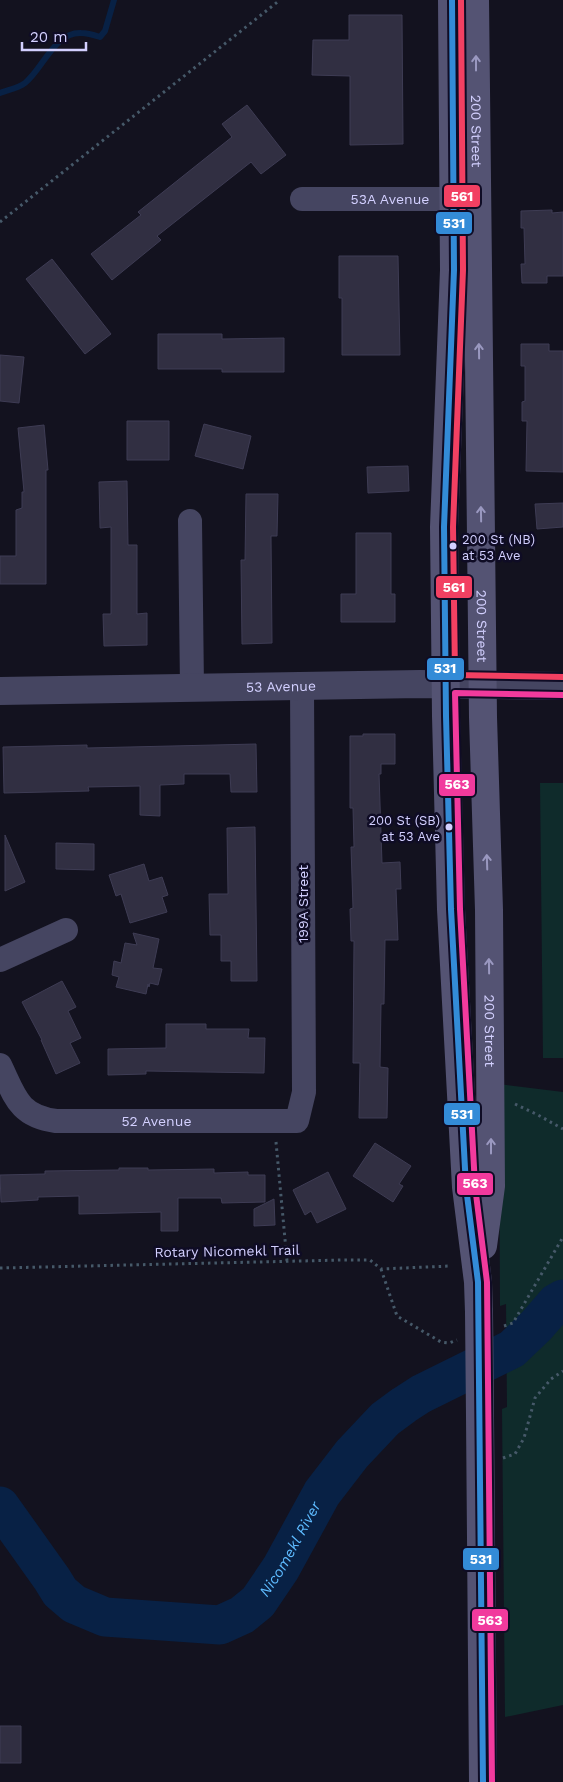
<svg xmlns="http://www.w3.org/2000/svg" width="563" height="1782" font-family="'Work Sans',sans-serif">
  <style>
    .green { fill: #0f2b2b }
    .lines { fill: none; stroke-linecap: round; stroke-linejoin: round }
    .stream { stroke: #082145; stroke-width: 6 }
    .river { stroke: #082145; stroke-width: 39 }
    .building { fill: #312f42; stroke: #3e3c54 }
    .path { stroke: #465969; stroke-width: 3; stroke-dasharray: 2.5 4; stroke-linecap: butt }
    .minor { stroke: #454561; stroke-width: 24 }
    .tertiary { stroke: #454561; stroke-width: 28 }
    .secondary { stroke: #545373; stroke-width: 28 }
    .secondary-bridge { stroke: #545373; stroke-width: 28 }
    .bus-1-casing { stroke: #0f0c25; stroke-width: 10 }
    .bus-2-casing { stroke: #0f0c25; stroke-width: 10 }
    .bus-3-casing { stroke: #0f0c25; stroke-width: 10 }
    .bus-1 { stroke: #338bd7; stroke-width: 6 }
    .bus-2 { stroke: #f13a9d; stroke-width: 6 }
    .bus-3 { stroke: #f24062; stroke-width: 6 }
    .oneway { stroke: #9a98c0 }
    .bus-dot { fill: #d3d0ff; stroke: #0f0c25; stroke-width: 2 }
    .labels { text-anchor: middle; stroke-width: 5; stroke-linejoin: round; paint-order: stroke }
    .bus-label { font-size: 13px; fill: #d3d0ff; stroke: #0f0c25; text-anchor: start }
    .street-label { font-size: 14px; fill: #d3d0ff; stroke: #0f0c25 }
    .water-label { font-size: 15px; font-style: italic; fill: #5ebbff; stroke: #0f0c25 }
    .line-badge { stroke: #0f0c25; stroke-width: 2 }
    .badge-label { font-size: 14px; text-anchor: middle; font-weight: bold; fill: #fff }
  </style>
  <rect width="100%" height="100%" fill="#13121f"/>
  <!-- green -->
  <path class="green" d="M540 783H563V1058H543Z
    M499 1084 563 1092V1705L505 1717 502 1409 507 1407 506 1304 500 1306Z"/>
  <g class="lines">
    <!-- stream -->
    <path class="stream" d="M0 93C8 90 19 88 25 83 43 69 54 32 81 33 87 33 94 35 100 37L105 31 114 0"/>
    <!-- river -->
    <path class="river" id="s1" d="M0 1506 52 1579 60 1592 74 1604 105 1617 220 1625 242 1615 258 1602 281 1568 322 1493 352 1454 385 1419 404 1405 421 1394 512 1349 536 1326 556 1303 563 1299"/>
  </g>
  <!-- building -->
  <path class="building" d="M349 15H402L403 144 350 145V76L312 75 313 40H349Z
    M247 105 286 155 261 174 251 162 157 236 161 240 112 280 91 254 141 215 138 212 232 137 222 124Z
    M552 210V213L563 212V276H547V283H522L521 264H525L524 228H521V211Z
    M339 256H398L400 355H342V298H339Z
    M52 259 111 334 85 354 26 279Z
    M158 334H222V339L284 338V372H222V369H158Z
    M521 344H549V351H563V472L526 471 527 421H522V402L525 401V366H521Z
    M0 355 24 357 19 403 0 401Z
    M127 421H169V460H127Z
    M204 424 251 436 243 469 195 456Z
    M44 425 48 470H46V584H0V556H16V510L22 508V492H24L18 428Z
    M408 466 409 491 368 493 367 467Z
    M127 481 128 545H137V614L147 613V645L104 646 103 614H111V527L100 528 99 482Z
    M246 494H278L277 536H271L272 643 242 644 241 560H245Z
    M563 503V527L537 529 535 504Z
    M356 533H391V594H395V622H341V594H356Z
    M363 734H395V764H381V774H379L382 863 400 862 401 889H396L398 940H385L384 1004H381L380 1067 388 1068 387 1118H359L360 1063H353L354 941H351L350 909 353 908 351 847H354L353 808H350V736H363Z
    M256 744 257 792H231L230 774H184V784L160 785V816L140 815V786L88 787 89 791 4 793 3 747 87 745V748Z
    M255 827 257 981H231V961H221V935H210L209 894H228L227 828Z
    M5 835 25 882 5 891Z
    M56 843 94 844V870L56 869Z
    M144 864 149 881 162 877 168 895 162 897 167 912 130 923 121 894 116 896 109 875Z
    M133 933 159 939 153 968 162 969 158 985 150 983 149 987 148 984 146 994 116 987 119 977 112 975 114 961 121 963 125 943 137 945Z
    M62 981 76 1007 68 1011 81 1038 70 1043 80 1063 56 1074 41 1040H42L22 1002Z
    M166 1024H206V1029H249L248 1038H265L264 1073 146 1071V1074L108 1075V1049L166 1048Z
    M375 1143 411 1166 399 1184 403 1186 393 1202 353 1176Z
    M119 1168H148V1170L214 1169V1173L248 1172V1175H265V1202L222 1203 221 1198H178V1231H161V1212L79 1214V1196L38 1197V1200L1 1202 0 1175 45 1174V1171L119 1170Z
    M328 1172 346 1209 317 1223 311 1211 305 1215 293 1190Z
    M274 1199 275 1225 254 1226V1209Z
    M0 1726H21V1763H0Z"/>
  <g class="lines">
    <!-- path -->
    <path class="path" d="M0 222 280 0
      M515 1104 538 1115 563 1129
      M276 1142 287 1261
      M0 1268 343 1260H370L381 1269 450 1266
      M381 1269 397 1316 441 1342 449 1343 457 1340
      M504 1326 513 1323 563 1237
      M503 1458 515 1454 524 1438 535 1398 551 1379 563 1371"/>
    <!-- minor -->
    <g class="minor">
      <path id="s2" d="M302 199H473"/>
      <path d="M190 521 192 688"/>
      <path d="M0 960 66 930"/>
      <path id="s3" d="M0 1065C15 1096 18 1116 56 1121H297L304 1092 302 685"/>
    </g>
    <!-- tertiary -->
    <path class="tertiary" id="s4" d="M0 691 420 684 563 686"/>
    <!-- secondary -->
    <g class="secondary">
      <path d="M452 0 454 270 444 527 446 716 451 909 466 1187 478 1282 479 1312"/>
      <path id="s5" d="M475 0 483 717 489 910 491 1186 483 1246"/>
      <path d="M480 1416 483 1782"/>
    </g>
    <!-- secondary-bridge -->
    <path class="secondary-bridge" d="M479 1312 480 1416"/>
    <!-- bus-1 casing -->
    <g class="bus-1-casing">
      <path id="bus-1" d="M452 0 454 270 444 527 446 716 451 909 466 1187 478 1282 483 1782"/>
    </g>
    <!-- bus-2 casing -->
    <g class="bus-2-casing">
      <path id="bus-2" d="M492 1782 487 1282 475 1186 460 909 455 693 563 695"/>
    </g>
    <!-- bus-3 casing -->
    <g class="bus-3-casing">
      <path id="bus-3" d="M461 0 463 270 453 527 455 675 563 677"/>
    </g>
    <!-- bus-1 -->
    <use href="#bus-1" class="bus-1"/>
    <!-- bus-2 -->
    <use href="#bus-2" class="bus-2"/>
    <!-- bus-3 -->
    <use href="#bus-3" class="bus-3"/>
  </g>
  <!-- one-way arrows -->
  <defs><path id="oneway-shaft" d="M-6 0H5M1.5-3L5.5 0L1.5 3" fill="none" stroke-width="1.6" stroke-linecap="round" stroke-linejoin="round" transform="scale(1.25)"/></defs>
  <g class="oneway">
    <use href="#oneway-shaft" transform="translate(476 63) rotate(-90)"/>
    <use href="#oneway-shaft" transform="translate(479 351) rotate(-91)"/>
    <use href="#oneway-shaft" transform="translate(481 514) rotate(-91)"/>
    <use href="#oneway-shaft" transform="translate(487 862) rotate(-92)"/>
    <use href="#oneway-shaft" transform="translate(489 966) rotate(-91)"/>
    <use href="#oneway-shaft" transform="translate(491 1146) rotate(-90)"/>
  </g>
  <!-- markers -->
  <g class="bus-dot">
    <circle cx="453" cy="546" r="4.5"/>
    <circle cx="449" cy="827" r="4.5"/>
  </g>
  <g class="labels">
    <!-- bus labels -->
    <g class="bus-label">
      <text x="462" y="544">200 St (NB)<tspan x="462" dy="16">at 53 Ave</tspan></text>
      <text x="440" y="825" text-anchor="end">200 St (SB)<tspan x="440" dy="16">at 53 Ave</tspan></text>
    </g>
    <!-- street labels -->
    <g class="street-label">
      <text dy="5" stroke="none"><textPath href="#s5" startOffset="131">200 Street</textPath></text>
      <text dy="5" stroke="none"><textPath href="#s2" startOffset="88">53A Avenue</textPath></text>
      <text dy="5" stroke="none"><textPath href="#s5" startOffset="626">200 Street</textPath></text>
      <text dy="5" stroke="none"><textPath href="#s4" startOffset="281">53 Avenue</textPath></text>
      <text transform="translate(303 904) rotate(-90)" y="5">199A Street</text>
      <text dy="5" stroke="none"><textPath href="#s5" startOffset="1031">200 Street</textPath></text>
      <text dy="5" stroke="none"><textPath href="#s3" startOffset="185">52 Avenue</textPath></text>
      <text transform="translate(227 1251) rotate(-1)" y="5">Rotary Nicomekl Trail</text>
    </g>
    <!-- water labels -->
    <g class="water-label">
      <text dy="5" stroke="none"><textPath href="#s1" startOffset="379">Nicomekl River</textPath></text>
    </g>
  </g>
  <g class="line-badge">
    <rect x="443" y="184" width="38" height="24" rx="5" fill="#f24062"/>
    <rect x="435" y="211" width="38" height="24" rx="5" fill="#338bd7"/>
    <rect x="435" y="575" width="38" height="24" rx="5" fill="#f24062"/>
    <rect x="426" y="657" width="39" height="24" rx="5" fill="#338bd7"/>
    <rect x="438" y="773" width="38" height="24" rx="5" fill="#f13a9d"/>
    <rect x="443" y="1102" width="38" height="24" rx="5" fill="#338bd7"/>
    <rect x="456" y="1172" width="38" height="24" rx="5" fill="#f13a9d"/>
    <rect x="462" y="1547" width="38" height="24" rx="5" fill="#338bd7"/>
    <rect x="471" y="1608" width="38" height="24" rx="5" fill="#f13a9d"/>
  </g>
  <g class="badge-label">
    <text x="462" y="201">561</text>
    <text x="454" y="228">531</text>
    <text x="454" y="592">561</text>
    <text x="445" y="673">531</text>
    <text x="457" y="789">563</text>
    <text x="462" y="1119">531</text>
    <text x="475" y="1188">563</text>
    <text x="481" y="1564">531</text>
    <text x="490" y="1625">563</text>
  </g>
  <!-- scale -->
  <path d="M22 42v8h64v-8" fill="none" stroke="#d3d0ff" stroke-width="2.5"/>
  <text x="30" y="42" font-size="15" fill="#d3d0ff" stroke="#0f0c25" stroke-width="4" paint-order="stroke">20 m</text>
</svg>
